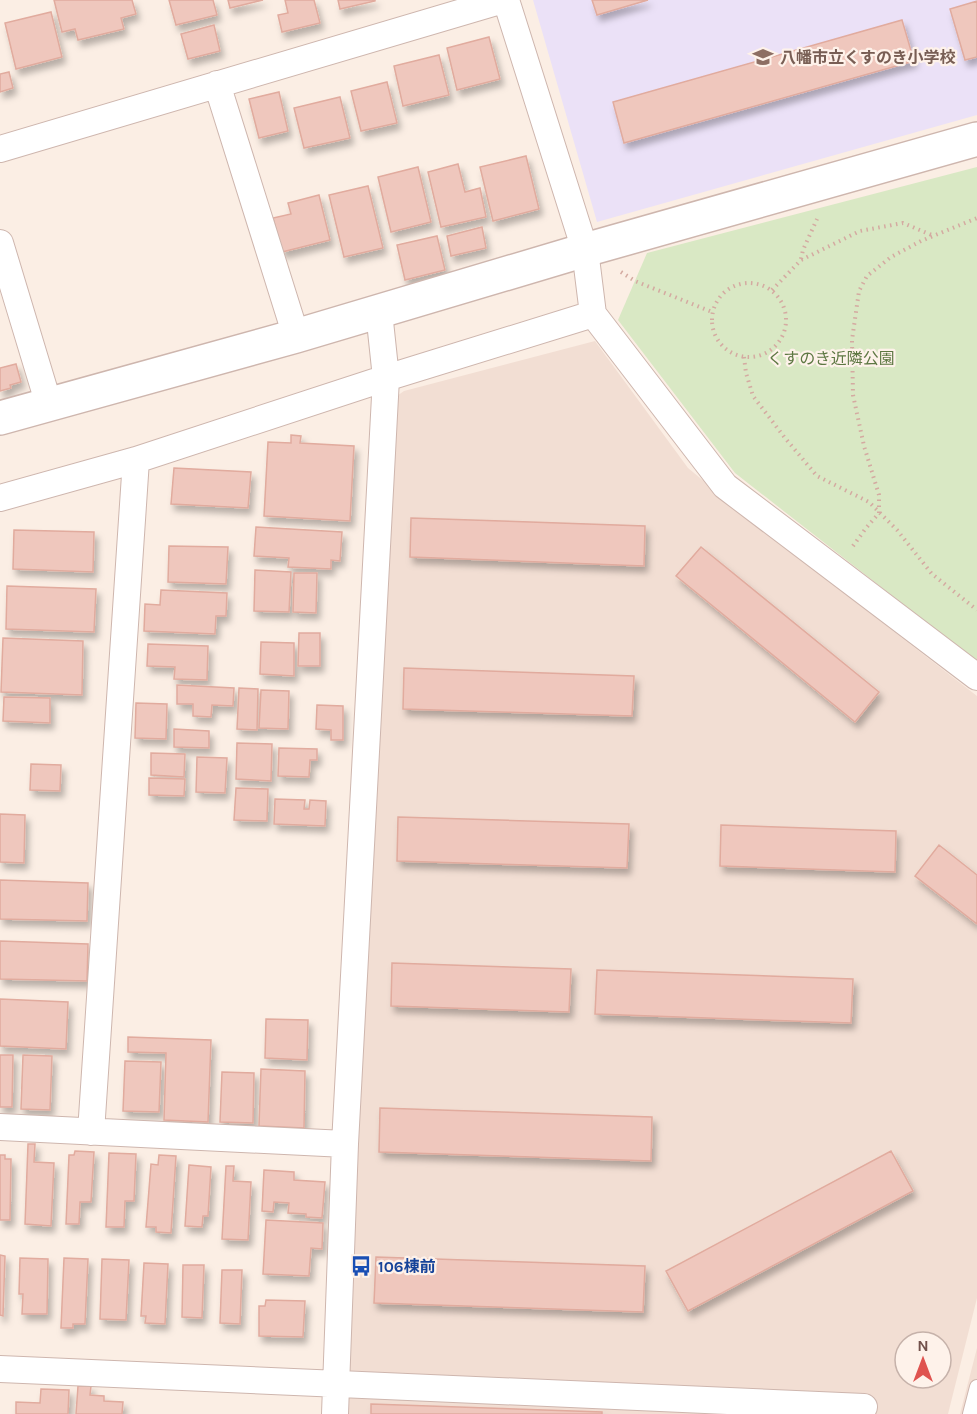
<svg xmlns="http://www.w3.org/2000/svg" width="977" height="1414" font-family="Karla,'Noto Sans JP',sans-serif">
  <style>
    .residential { fill: #f2ded3; fill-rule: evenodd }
    .education { fill: #ebe1f7 }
    .green { fill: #d9e8c4 }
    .building { fill: #efc7bd; stroke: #e1ab9e; stroke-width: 1.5; filter: url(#shadow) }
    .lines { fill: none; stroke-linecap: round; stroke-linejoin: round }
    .service-casing { stroke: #ceb6ae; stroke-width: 16 }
    .minor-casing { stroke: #ceb6ae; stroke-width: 28 }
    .tertiary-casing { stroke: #ceb6ae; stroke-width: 36 }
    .path { stroke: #d4aaa1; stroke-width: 4; stroke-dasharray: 1.5 4.5; stroke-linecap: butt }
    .service { stroke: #fff; stroke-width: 14 }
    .minor { stroke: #fff; stroke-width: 26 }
    .tertiary { stroke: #fff; stroke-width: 33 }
    .labels { text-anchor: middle; stroke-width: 4.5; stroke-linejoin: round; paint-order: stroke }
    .education-label { font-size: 16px; font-weight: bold; fill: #785e54; stroke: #fef2ea; text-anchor: start }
    .park-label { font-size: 16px; fill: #5e7843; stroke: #fef2ea }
    .transit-label { font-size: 16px; font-weight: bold; fill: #164399; stroke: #fef2ea; text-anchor: start }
  </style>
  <defs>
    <filter id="shadow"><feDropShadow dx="3.5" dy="6" stdDeviation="3" flood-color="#0004"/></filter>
  </defs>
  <rect width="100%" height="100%" fill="#fbeee4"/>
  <!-- residential -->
  <path class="residential" d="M595 341 688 468 764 531 977 696V1298L948 1414H347L351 1240 394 398 404 391ZM905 1342H941V1378H905Z
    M977 1348V1414H960L976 1352Z"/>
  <!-- education -->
  <path class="education" d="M533 0H977V115L597 222Z"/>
  <!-- green -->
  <path class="green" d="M977 167V662L735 473 618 320 647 253Z"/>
  <!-- building -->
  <path class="building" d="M54 0H132L136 14 121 18 124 29 78 40 75 29 62 32Z
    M169 0H213L217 15 176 25Z
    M228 0H263L230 8Z
    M285 0H314L320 23 282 32 278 15 288 13Z
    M338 0H375V1L340 9Z
    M592 0H648L597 15Z
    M977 1V57L965 60 950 9Z
    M51 12 62 57 16 69 5 23Z
    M902 20 914 61 624 143 613 102Z
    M214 25 220 51 188 59 181 34Z
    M489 37 500 79 457 90 447 48Z
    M439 55 449 95 403 106 394 66Z
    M9 72 13 88 0 92V74Z
    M387 82 397 123 361 131 351 91Z
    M279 92 288 131 259 138 249 99Z
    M340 97 350 138 304 148 294 108Z
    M526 156 539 209 493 221 480 167Z
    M458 164 465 192 480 188 486 217 441 227 428 172Z
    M418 167 431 222 391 232 378 177Z
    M368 186 383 248 344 257 329 195Z
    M319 195 330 240 282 252 273 218 291 214 288 203Z
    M482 227 486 248 451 256 447 236Z
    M437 236 445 270 405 280 397 245Z
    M16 364 21 382 10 385 11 388 0 391V368Z
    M291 435 301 436 300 443 354 446 350 521 264 516 268 442 291 443Z
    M174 468 251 472 248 508 171 504Z
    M411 518 645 526 644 566 410 557Z
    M256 527 342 532 340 561 331 560V569L288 567 289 558 254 556Z
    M14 530 94 532 93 572 13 569Z
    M169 546 228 547 226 584 168 582Z
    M701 547 879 692 855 722 676 576Z
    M255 570 291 572 289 612 254 611Z
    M294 573H317L316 613 293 612Z
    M7 586 96 589 94 632 6 629Z
    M161 590 227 593 226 616H216L215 634 144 631 145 604 160 605Z
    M299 633H320V666H298Z
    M3 638 83 641 82 695 1 692Z
    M261 642 294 643V676L260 674Z
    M148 644 208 646 207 680 174 679 175 667 147 666Z
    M404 668 634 676 632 716 403 709Z
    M177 685 234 688 233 706 212 705 211 717 193 716V704H177Z
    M239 688 258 689 257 730 237 729Z
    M261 690 289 691 288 729 259 728Z
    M4 697 50 698V723L3 721Z
    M136 703 167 704 166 739 135 738Z
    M317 705 343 706V740H331V730L316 729Z
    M174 729 209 731V748L174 747Z
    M237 743 272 744 271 781 236 779Z
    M279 748 317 749V760H310L309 777 278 776Z
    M151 753 185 754 184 777 151 775Z
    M197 757 227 758 225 793 196 792Z
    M31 764 61 765 60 791 30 790Z
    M149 778 185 779 184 796 149 795Z
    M236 788 268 789 267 821 234 820Z
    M275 799 305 800 304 809H309L310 800 326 801 325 826 274 824Z
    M0 814 25 815 24 863 0 862Z
    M398 817 629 824 627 868 397 861Z
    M721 825 896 831 895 872 720 866Z
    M939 845 977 875V924L915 876Z
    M0 880 88 883 87 921 0 919Z
    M0 941 88 944 87 981 0 979Z
    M392 963 571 969 569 1012 391 1006Z
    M597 970 853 979 851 1023 595 1014Z
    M0 999 68 1002 66 1049 0 1046Z
    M266 1019 308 1020 307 1060 265 1058Z
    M128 1037 211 1040 208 1122 164 1120 166 1053 128 1052Z
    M0 1055H13L12 1107H0Z
    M23 1055 52 1056 50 1110 21 1109Z
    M125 1061 161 1062 159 1112 123 1111Z
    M261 1069 305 1071 304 1128 259 1126Z
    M222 1072 254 1073 253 1123 220 1122Z
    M380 1108 652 1117 651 1161 379 1152Z
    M28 1144H35L34 1162 54 1163 51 1226 25 1224Z
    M75 1151 94 1152 91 1202H80L79 1224H66L69 1155H74Z
    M891 1151 913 1191 688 1311 666 1271Z
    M109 1153 136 1154 134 1201H125L124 1227H106Z
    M0 1155H5V1159H11L10 1220H0Z
    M159 1155 176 1156 171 1233 156 1232V1227H146L151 1164 158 1165Z
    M189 1165 211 1167 208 1216H203L202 1227 185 1226Z
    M226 1166H234L233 1181 251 1182 248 1240 222 1239Z
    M264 1170 294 1172V1180L325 1182 322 1218 306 1217V1214L288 1213 289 1203 274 1202 273 1212 262 1211Z
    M266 1220 323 1223 322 1249 311 1248 309 1276 263 1274Z
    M0 1255 5 1256 3 1316 0 1315Z
    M376 1257 645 1266 643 1312 374 1303Z
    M20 1258 48 1259 47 1314H22L23 1294H19Z
    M64 1258 88 1259 85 1324H73V1328H61Z
    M102 1259 129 1260 126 1320 100 1319Z
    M144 1263 168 1264 165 1324 145 1323 146 1316H141Z
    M183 1265H204L202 1318 182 1317Z
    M222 1270H242L240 1324 220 1323Z
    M266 1300 305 1301 303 1337 259 1336V1306H265Z
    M78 1386H91L90 1395 104 1396V1401L123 1402 122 1414H76Z
    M41 1389 69 1390 68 1414H16V1402L40 1403Z
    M371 1404 602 1412V1414H371Z"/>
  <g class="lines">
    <!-- service casing -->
    <g class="service-casing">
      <path id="service" d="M970 1414 977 1387"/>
    </g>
    <!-- minor casing -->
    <g class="minor-casing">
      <path id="minor" d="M506 0 585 250 593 314 725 486 977 677
        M217 84 296 336
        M0 149 503 0
        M0 243 49 405
        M0 498 136 460 386 378 593 314
        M0 1127 345 1144
        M91 1132 136 460
        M0 1369 864 1407
        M335 1414 345 1144 386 378 379 312"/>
    </g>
    <!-- tertiary casing -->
    <g class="tertiary-casing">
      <path id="tertiary" d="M0 418 296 336 585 250 977 139"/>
    </g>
    <!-- path -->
    <path class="path" d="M801 259 803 250 817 219
      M621 272 635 281 712 312
      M712 320a37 37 0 1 1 74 0a37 37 0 1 1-74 0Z
      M772 290 801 260 860 231 903 223 934 236
      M744 357 746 373 753 396 785 438 817 476 869 502 897 530 932 574 977 610
      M853 546 866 528 879 513V495L864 446 853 395 852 340 859 291 867 276 891 257 921 241 977 218"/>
    <!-- service -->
    <use href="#service" class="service"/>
    <!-- minor -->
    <use href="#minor" class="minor"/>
    <!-- tertiary -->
    <use href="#tertiary" class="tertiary"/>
  </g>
  <!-- icons -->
  <defs>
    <g id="school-bare" transform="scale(1.62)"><path d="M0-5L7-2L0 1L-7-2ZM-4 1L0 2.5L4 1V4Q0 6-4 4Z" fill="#8d6e63" stroke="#fef2ea" stroke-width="2.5" paint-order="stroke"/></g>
    <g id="bus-bare" transform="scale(1.62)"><path d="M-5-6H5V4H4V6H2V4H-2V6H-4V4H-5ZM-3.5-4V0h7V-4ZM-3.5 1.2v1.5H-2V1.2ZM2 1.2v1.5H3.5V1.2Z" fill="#1a4fb4" stroke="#fef2ea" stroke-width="2.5" paint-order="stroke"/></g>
  </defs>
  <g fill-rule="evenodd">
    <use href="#school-bare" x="763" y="57"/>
    <use href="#bus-bare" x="361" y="1266"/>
  </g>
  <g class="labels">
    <!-- education labels -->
    <g class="education-label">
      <text x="780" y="63">八幡市立くすのき小学校</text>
    </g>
    <!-- park labels -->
    <g class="park-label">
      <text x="831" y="364">くすのき近隣公園</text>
    </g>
    <!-- transit labels -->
    <g class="transit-label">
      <text x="378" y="1272">106棟前</text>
    </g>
  </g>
  <!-- north arrow -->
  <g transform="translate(923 1360)"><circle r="28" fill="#fef2ea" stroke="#c6b2aa" stroke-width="1.5"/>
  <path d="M0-4.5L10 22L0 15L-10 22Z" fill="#df534f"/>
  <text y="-9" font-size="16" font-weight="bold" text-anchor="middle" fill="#72514b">N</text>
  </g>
</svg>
